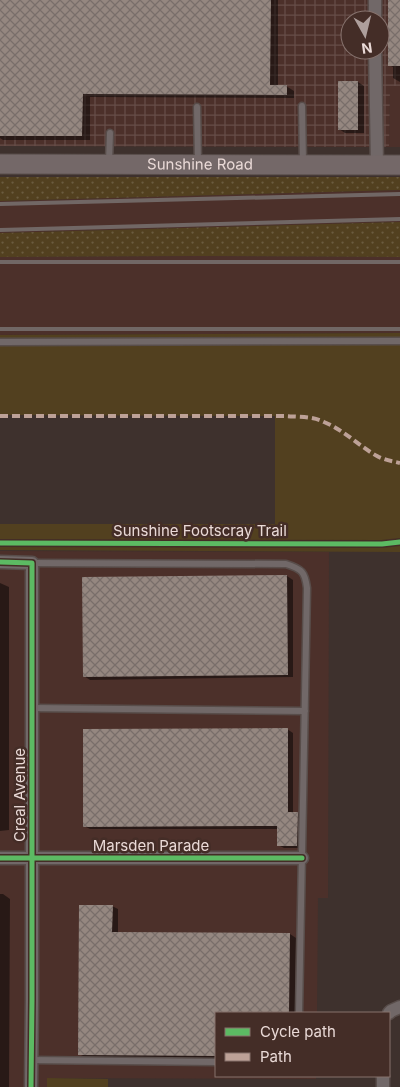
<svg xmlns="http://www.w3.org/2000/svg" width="400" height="1087" font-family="Inter,sans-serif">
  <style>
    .built { fill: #4c302a }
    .industrial { fill: url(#industrial-grid); fill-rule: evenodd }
    .grass { fill: url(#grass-dots) }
    .green { fill: #52401f }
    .shadow { fill: #0007 }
    .building { fill: url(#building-cross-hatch) }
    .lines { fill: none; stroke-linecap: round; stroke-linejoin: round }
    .service-casing { stroke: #584d4a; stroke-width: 9 }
    .minor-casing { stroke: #584d4a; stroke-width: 15 }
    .primary-casing { stroke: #584d4a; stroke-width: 21 }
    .service { stroke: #716868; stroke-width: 6 }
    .minor { stroke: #716868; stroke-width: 12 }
    .primary { stroke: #746868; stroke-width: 19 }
    .rail { stroke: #716765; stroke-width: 4 }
    .quiet { stroke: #bda197; stroke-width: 4; stroke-dasharray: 8 4; stroke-linecap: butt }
    .cycleway-casing { stroke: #442d27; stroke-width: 8 }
    .cycleway { stroke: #5cba63; stroke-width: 5 }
    .labels { text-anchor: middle; stroke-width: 5; stroke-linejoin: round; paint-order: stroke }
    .street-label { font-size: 15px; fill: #eadad7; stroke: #442d27 }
  </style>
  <defs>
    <pattern id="industrial-grid" width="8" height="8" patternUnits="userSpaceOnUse" patternTransform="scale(1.25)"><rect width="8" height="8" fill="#4c302a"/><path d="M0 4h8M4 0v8" fill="none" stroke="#664d48"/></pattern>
    <pattern id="grass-dots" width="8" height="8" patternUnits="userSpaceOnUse" patternTransform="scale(1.25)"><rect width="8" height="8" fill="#52401f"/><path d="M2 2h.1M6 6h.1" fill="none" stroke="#6b5b3f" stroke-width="1.8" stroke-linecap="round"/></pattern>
    <pattern id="building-cross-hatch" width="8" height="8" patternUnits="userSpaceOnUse" patternTransform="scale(1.25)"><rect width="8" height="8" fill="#958780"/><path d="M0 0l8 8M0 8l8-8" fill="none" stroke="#796e6a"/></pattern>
  </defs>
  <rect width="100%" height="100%" fill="#3e312d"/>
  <!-- built -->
  <path class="built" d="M390 86H400V147H389Z
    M400 190V222L0 233V201Z
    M200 256 400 257V333L0 335V257Z
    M0 551 329 552 328 898H318L317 1013H216V1076H316V1079L47 1078V1087H0Z"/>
  <!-- industrial -->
  <path class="industrial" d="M0 0H400V86H390L389 147 0 146ZM350 20H380V50H350Z"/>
  <!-- grass -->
  <path class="grass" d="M0 177H400V190L0 201Z
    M400 222V257L200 256 0 257V233Z"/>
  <!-- green -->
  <path class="green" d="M400 333V552L0 550V524H275V416L0 415V335Z
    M47 1078 108 1079V1087H47Z"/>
  <!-- shadow -->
  <path class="shadow" d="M0 0H278V86H286L294 91V98L90 97V140H3L0 138Z
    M389 0H400V82L393 78V67L389 65Z
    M358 82 364 86V133H345L339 129Z
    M287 576 293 580V677L90 680 84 676Z
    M0 583 9 587V830L0 831Z
    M287 729 293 733V813H297L303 816V848H284L278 845V829H90L84 826Z
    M0 894H3L10 899 9 1087H0Z
    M112 906 118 909V933L290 934 296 938 295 1013H216V1058L85 1057 79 1054Z"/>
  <!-- building -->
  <path class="building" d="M0 0H271L270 85H287V95L83 94 82 136H0Z
    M388 0H400V66H388Z
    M338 81H358V130H338Z
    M287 575 288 675 83 677 82 577Z
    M288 728V812H298L297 846H277V826L83 827V729Z
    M79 905H113L112 932 290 933 289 1013H216V1056L78 1055Z"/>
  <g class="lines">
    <!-- service casing -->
    <g class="service-casing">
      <path id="service" d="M302 106 303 162
        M197 107 198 163
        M109 162 110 133
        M0 342 400 341
        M32 563 286 564C302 569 305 572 307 588L299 1013
        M33 708 305 711
        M31 1060 216 1062"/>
    </g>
    <!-- minor casing -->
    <g class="minor-casing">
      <path id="minor" d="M375 0V20
        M375 50 377 165
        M0 562 32 563V1000L31 1087
        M0 858H302
        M389 1013 391 1011 400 1007
        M383 1087V1076"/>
    </g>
    <!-- primary casing -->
    <g class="primary-casing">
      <g id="primary">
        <path id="s1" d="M0 164 400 165"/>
      </g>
    </g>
    <!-- service -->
    <use href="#service" class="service"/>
    <!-- minor -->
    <use href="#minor" class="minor"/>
    <!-- primary -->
    <use href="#primary" class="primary"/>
    <!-- rail -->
    <path class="rail" d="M0 204 400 194
      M0 230 400 219
      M0 262H400
      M0 329H400"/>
    <!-- quiet -->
    <path class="quiet" d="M0 416H286C298 417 312 416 324 422 344 430 359 446 377 456 384 460 392 461 400 463"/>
    <!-- cycleway casing -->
    <g class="cycleway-casing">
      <path id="cycleway" d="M0 543 382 544 400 542
        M0 562 32 563V1000L31 1087
        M0 858H302"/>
    </g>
    <!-- cycleway -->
    <use href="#cycleway" class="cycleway"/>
  </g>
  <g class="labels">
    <!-- street labels -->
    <g class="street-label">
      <text dy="5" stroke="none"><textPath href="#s1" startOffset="200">Sunshine Road</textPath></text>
      <text x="200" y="536">Sunshine Footscray Trail</text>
      <text transform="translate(20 795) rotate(-90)" y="5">Creal Avenue</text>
      <text x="151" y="851">Marsden Parade</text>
    </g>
  </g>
  <!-- legend -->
  <rect x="215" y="1012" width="175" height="65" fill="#442d27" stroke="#86726d"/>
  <rect x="225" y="1028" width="25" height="8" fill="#5cba63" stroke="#86726d"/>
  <text x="260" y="1037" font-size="15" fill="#eadad7">Cycle path</text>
  <rect x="225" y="1053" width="25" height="8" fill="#bda197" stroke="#86726d"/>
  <text x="260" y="1062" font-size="15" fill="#eadad7">Path</text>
  <!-- north arrow -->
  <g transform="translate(365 35) rotate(172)"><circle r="24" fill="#442d27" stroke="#86726d"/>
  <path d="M0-4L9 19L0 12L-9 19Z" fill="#ae9f9c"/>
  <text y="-8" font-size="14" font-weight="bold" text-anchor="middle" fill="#eadad7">N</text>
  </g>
</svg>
